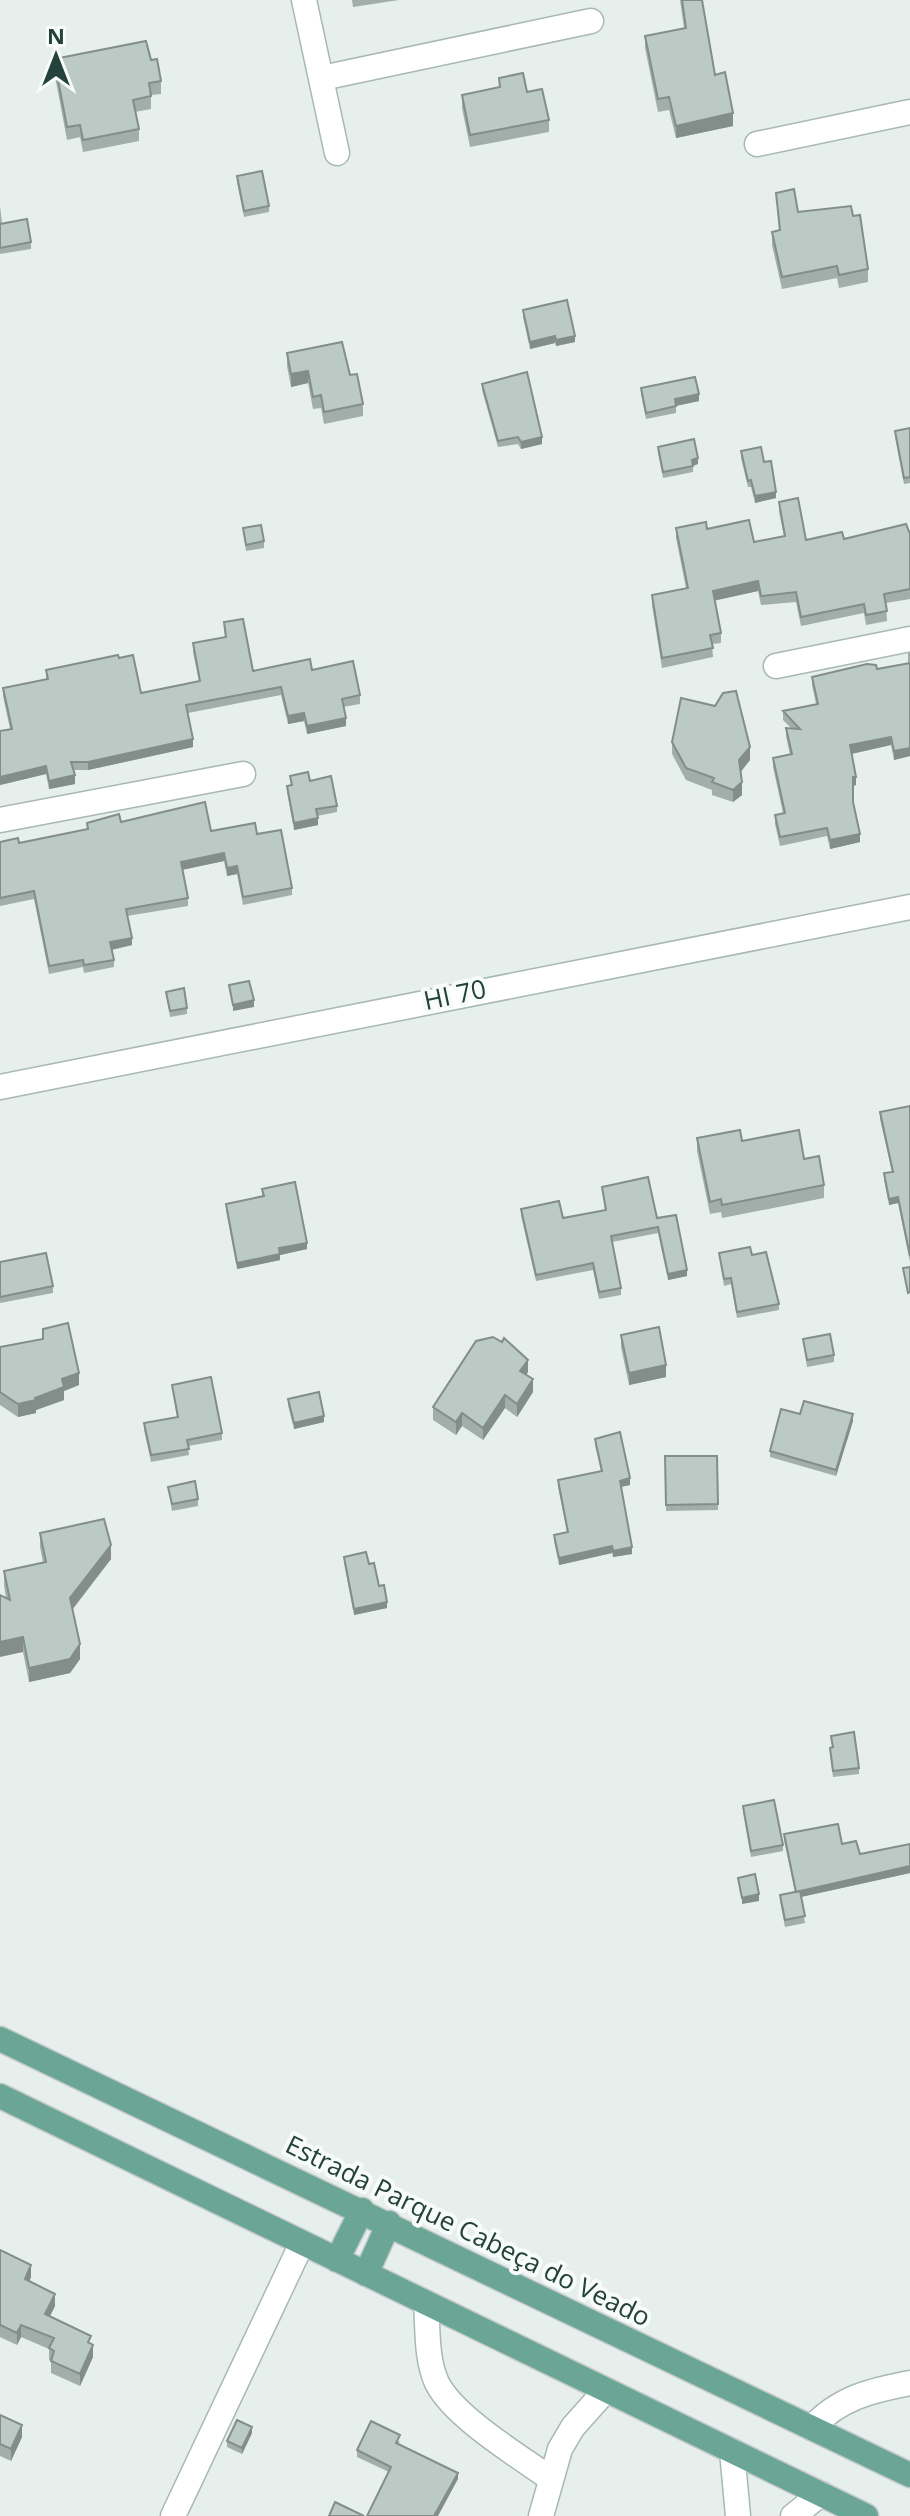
<svg xmlns="http://www.w3.org/2000/svg" width="910" height="2516" font-family="'Open Sans',sans-serif">
  <style>
    .lines { fill: none; stroke-linecap: round; stroke-linejoin: round }
    .minor-casing { stroke: #a8b8b2; stroke-width: 27 }
    .major-casing { stroke: #c2cac8; stroke-width: 27 }
    .minor { stroke: #fff; stroke-width: 24 }
    .major { stroke: #6aa596; stroke-width: 24 }
    .wall { fill: #a1aea9 }
    .shaded-wall { fill: #838d89 }
    .building { fill: #bbcac4; stroke: #838d89; stroke-width: 2 }
    .labels { text-anchor: middle; stroke-width: 8; stroke-linejoin: round; paint-order: stroke }
    .street-label { font-size: 26px; fill: #24423a; stroke: #f7fbf9 }
  </style>
  <rect width="100%" height="100%" fill="#e6efeb"/>
  <g class="lines">
    <!-- minor casing -->
    <g class="minor-casing">
      <path id="minor" d="M304 0 337 153
        M322 78 591 21
        M757 144 910 112
        M776 666 910 639
        M0 820 243 774
        M0 1087 910 907
        M426 2304C428 2330 426 2359 437 2383 454 2417 520 2457 551 2479
        M812 2428C838 2398 873 2390 910 2383
        M732 2451 738 2516
        M173 2516 302 2243
        M541 2516 560 2449 573 2427 606 2390
        M793 2516 821 2494"/>
    </g>
    <!-- major casing -->
    <g class="major-casing">
      <path id="major" d="M0 2039 910 2475
        M0 2096 866 2516
        M337 2260 362 2210
        M366 2274 389 2223"/>
    </g>
    <!-- minor -->
    <use href="#minor" class="minor"/>
    <!-- major -->
    <use href="#major" class="major"/>
  </g>
  <!-- wall -->
  <path class="wall" d="M352 0H399L353 7Z
    M680 0H702L715 75 733 126 676 138 669 110 658 112 645 48V36L684 28Z
    M54 59 151 60 161 81V94L151 95V109L135 112 139 129V141L83 152 80 137 67 140 54 71Z
    M499 78 527 92 549 120V132L470 147 462 108V95L499 87Z
    M237 176 269 206V212L244 217 237 182Z
    M776 193 798 212 853 216 868 269V282L839 288 837 278 782 289 772 245V232L779 230Z
    M0 206 2 223 31 242V249L0 254Z
    M523 310 575 342 556 346 555 343 530 349 523 317Z
    M287 353 350 375 363 404V416L324 424 321 408 313 409 308 383 291 387 287 366Z
    M482 384 542 444 521 449 518 444 498 447 482 390Z
    M641 388 699 401 676 406V413L646 419 641 394Z
    M910 428V483L904 484 895 437V431Z
    M658 447 698 464 693 466V472L663 478 658 453Z
    M741 451 764 462 776 498 755 503 751 487H748L741 458Z
    M779 502 806 540 910 534V599L886 603 887 621 866 625 864 613 801 626 796 602 761 605 758 591 715 600 721 633V643L712 644 713 657 662 668 652 605V595L686 588 676 538V528L707 529 754 542 784 536 779 512Z
    M243 528 264 541V548L246 551Z
    M224 622 253 671 312 670 360 695V704L343 707 346 726 307 734 304 721 288 724 281 695 188 713 193 747 88 770H73L75 784 49 789 46 774 0 785V731L10 729 3 696V688L46 679V670L119 658 141 693 199 681 193 652V643L225 637Z
    M908 653H910V756L894 760 891 745 852 754 856 785 853 786V802L860 842 830 849 827 836 780 846 775 824V815L783 813 773 767V758L790 755 786 736V728H791L783 720V711L816 704 812 685V677L877 669 908 663Z
    M672 742 750 760 741 772 742 795 733 802 712 795V790L686 780 672 754Z
    M290 776 310 781 337 806V812L317 816 318 825 294 830 287 792V786L291 785Z
    M121 822 211 831 257 834 292 888V895L243 905 237 874 227 876 224 861 182 870 188 898V906L127 916 132 945 112 950 114 960V967L84 973 83 967 49 974 34 899 0 906V842L19 843 87 830V823Z
    M166 992 187 1008V1014L170 1017Z
    M910 1106V1262L898 1203 889 1205 884 1180V1173L892 1172 880 1119V1112Z
    M697 1138 742 1141 804 1159 824 1185V1198L722 1218 721 1212 710 1214 697 1151Z
    M602 1187 657 1218 687 1276 668 1280 658 1233 612 1242 621 1288V1295L599 1299 593 1270 536 1281 521 1216V1209L563 1218 605 1210Z
    M262 1189 307 1249 280 1255V1260L237 1269 226 1210V1204L262 1196Z
    M719 1253 752 1255 779 1304V1310L737 1318 731 1284 724 1286Z
    M0 1262 53 1286V1293L0 1303Z
    M621 1335 666 1377 629 1385 621 1347Z
    M803 1339 834 1355V1362L807 1367Z
    M0 1347 79 1385 64 1391V1400L36 1410V1413L18 1417 0 1405Z
    M528 1372 526 1375 533 1392 517 1417 505 1408 483 1440 462 1426 456 1435 433 1420V1407Z
    M172 1385 222 1433V1440L188 1446 189 1455 151 1462 144 1430V1423L177 1417Z
    M288 1399 324 1422 294 1429 288 1405Z
    M800 1414 853 1421 836 1476 770 1457V1451Z
    M595 1439 630 1485 621 1487 632 1554 613 1557 612 1553 559 1565 554 1541V1535L567 1532 558 1487V1480L601 1471 595 1445Z
    M665 1456H717L718 1510 666 1511Z
    M168 1487 198 1499V1506L172 1511Z
    M40 1533 111 1559 73 1609 80 1659 70 1673 29 1682 23 1652 6 1598 4 1585V1571L43 1562 40 1547Z
    M344 1557 369 1564 387 1608 354 1615 344 1563Z
    M831 1736 859 1768V1774L833 1777 830 1754V1748L832 1747Z
    M743 1806 783 1845V1851L751 1857 743 1812Z
    M784 1834 842 1844 860 1854 910 1873 801 1897 805 1923 785 1927 780 1901V1895L795 1892 784 1840Z
    M0 2250 31 2277 29 2281 55 2306 50 2316 91 2344 93 2357 80 2386 51 2373V2361L49 2360V2349L21 2337 17 2345 0 2337Z
    M0 2415 22 2437 11 2461 0 2456Z
    M252 2433 242 2454 227 2447V2441Z
    M400 2441 398 2444 458 2479 389 2472 357 2457V2450Z"/>
  <!-- shaded-wall -->
  <path class="shaded-wall" d="M733 113V126L676 138V126Z
    M555 336V343L530 349V342Z
    M575 336V342L556 346V340Z
    M308 371V383L291 387V374Z
    M699 394V401L675 406V399Z
    M542 437V444L521 449V442Z
    M698 458V464L692 466V460Z
    M776 492V498L755 503V496Z
    M758 581V591L713 601V591Z
    M304 713V721L288 724V716Z
    M346 718V726L307 734V726Z
    M891 737V745L850 754V745Z
    M193 739V747L88 770V762Z
    M750 747V760L739 773V760Z
    M910 748V756L894 760V751Z
    M46 766V774L0 785V777Z
    M75 775V784L49 789V781Z
    M853 777H856V785L853 786Z
    M742 782V795L733 802V790Z
    M318 818V825L294 830V823Z
    M860 834V842L830 849V840Z
    M224 853V861L181 870V862Z
    M237 866V874L227 876V868Z
    M132 938V945L110 950V942Z
    M254 1000V1007L233 1011V1005Z
    M898 1197V1203L889 1205V1199Z
    M307 1243V1249L280 1255V1260L237 1269V1263L279 1248Z
    M687 1270V1276L668 1280V1274Z
    M528 1360V1372L520 1384V1371Z
    M666 1365V1377L629 1385V1373Z
    M79 1373V1385L64 1391V1400L36 1410V1413L18 1417V1404L35 1398 62 1379Z
    M533 1379V1392L517 1417V1404Z
    M505 1395V1408L483 1440V1428Z
    M462 1413V1426L456 1435V1422Z
    M853 1414V1421L836 1476V1470Z
    M324 1416V1422L294 1429V1423Z
    M630 1478V1485L620 1487V1481Z
    M111 1545V1559L70 1612V1598Z
    M612 1546V1553L559 1565V1558Z
    M632 1547V1554L613 1557V1551Z
    M387 1602V1608L354 1615V1609Z
    M23 1637V1652L0 1657V1642Z
    M80 1644V1659L70 1673 29 1682V1668Z
    M910 1866V1873L796 1898V1892Z
    M759 1894V1901L742 1904V1898Z
    M31 2265V2277L25 2291V2279Z
    M55 2294V2306L45 2326V2314Z
    M21 2325V2337L17 2345V2333Z
    M93 2345V2357L80 2386V2374Z
    M22 2425V2437L11 2461V2449Z
    M252 2427V2433L242 2454V2448Z
    M458 2473V2479L438 2516H434Z"/>
  <!-- building -->
  <path class="building" d="M682 0H702L715 75 725 72 733 113 676 126 669 97 658 99 645 36 686 28Z
    M146 41 151 60 157 59 161 81 149 83 151 96 133 100 139 129 83 140 80 125 67 127 54 59Z
    M523 73 527 92 542 89 549 120 470 135 462 95 500 87 499 78Z
    M262 171 269 206 244 211 237 176Z
    M794 189 798 212 851 206 853 216 860 215 868 269 839 275 837 266 782 277 772 232 780 230 776 193Z
    M27 219 31 242 0 248V224Z
    M567 300 575 336 556 340 555 336 530 342 523 310Z
    M342 342 350 375 357 374 363 404 324 412 321 395 313 397 308 371 291 374 287 353Z
    M527 372 542 437 521 442 518 437 498 441 482 384Z
    M695 377 699 394 675 399 676 406 646 413 641 388Z
    M910 428V477L904 478 895 431Z
    M694 439 698 458 692 460 693 466 663 472 658 447Z
    M761 447 764 462 771 461 776 492 755 496 751 480 748 481 741 451Z
    M798 498 806 540 842 532 844 539 906 524 910 534V589L884 594 887 611 866 615 864 604 801 617 796 592 761 596 758 581 713 591 721 633 710 635 713 648 662 658 652 595 688 588 676 528 706 522 707 529 749 520 754 542 785 536 779 502Z
    M261 525 264 541 246 545 243 528Z
    M243 619 253 671 310 659 312 670 353 661 360 695 342 699 346 718 307 726 304 713 288 716 281 687 186 705 193 739 88 762H71L75 775 49 781 46 766 0 777V731L12 729 3 688 48 679 46 670 118 655 119 658 133 655 141 693 200 681 193 643 226 637 224 622Z
    M910 663V748L894 751 891 737 850 745 856 777H853V802L860 834 830 840 827 828 780 837 775 815 785 813 773 758 792 754 786 728 800 729 783 711 818 704 812 677 867 664 876 665 877 669Z
    M736 691 750 747 739 760 742 782 733 790 712 782 714 778 686 768 672 742 681 698 715 706 723 693Z
    M308 772 310 781 331 776 337 806 316 809 318 818 294 823 287 786 292 785 290 776Z
    M205 802 211 831 255 823 257 834 281 830 292 888 243 897 237 866 227 868 224 853 181 862 188 898 126 909 132 938 110 942 114 960 84 965 83 960 49 966 34 891 0 898V842L18 838 19 843 88 829 87 823 119 814 121 822Z
    M249 981 254 1000 233 1005 229 985Z
    M184 988 187 1008 170 1011 166 992Z
    M910 1106V1256L898 1197 889 1199 884 1173 893 1172 880 1112Z
    M740 1130 742 1141 799 1130 804 1159 819 1156 824 1185 722 1205 721 1199 710 1202 697 1138Z
    M648 1177 657 1218 676 1215 687 1270 668 1274 658 1227 611 1236 621 1288 599 1292 593 1263 536 1275 521 1209 559 1201 563 1218 606 1210 602 1187Z
    M295 1182 307 1243 279 1248 280 1254 237 1263 226 1204 264 1196 262 1189Z
    M750 1247 752 1255 766 1252 779 1304 737 1312 731 1278 724 1279 719 1253Z
    M46 1253 53 1286 0 1297V1262Z
    M910 1267V1292L908 1293 903 1268Z
    M68 1323 79 1373 62 1379 64 1387 35 1398 36 1400 18 1404 0 1392V1347L43 1339V1329Z
    M659 1327 666 1365 629 1373 621 1335Z
    M830 1334 834 1355 807 1360 803 1339Z
    M493 1337 502 1342 504 1338 528 1360 520 1371 533 1379 517 1404 505 1395 483 1428 462 1413 456 1422 433 1407 476 1341Z
    M211 1377 222 1433 187 1440 189 1449 151 1455 144 1423 178 1417 172 1385Z
    M319 1392 324 1416 294 1423 288 1399Z
    M804 1401 853 1414 836 1470 770 1451 781 1409 800 1414Z
    M620 1432 630 1478 620 1481 632 1547 613 1551 612 1546 559 1558 554 1535 568 1532 558 1480 602 1471 595 1439Z
    M665 1456H717L718 1504 666 1505Z
    M195 1481 198 1499 172 1504 168 1487Z
    M104 1519 111 1545 70 1598 80 1644 70 1659 29 1668 23 1637 0 1642V1595L10 1600 4 1571 46 1562 40 1533Z
    M366 1552 369 1564 374 1563 379 1586 384 1585 387 1602 354 1609 344 1557Z
    M854 1732 859 1768 833 1771 830 1748 833 1747 831 1736Z
    M774 1800 783 1845 751 1851 743 1806Z
    M838 1824 842 1844 856 1841 860 1854 910 1844V1866L796 1892 784 1834Z
    M755 1874 759 1894 742 1898 738 1878Z
    M800 1891 805 1916 785 1920 780 1895Z
    M0 2250 31 2265 25 2279 55 2294 45 2314 91 2336 88 2342 93 2345 80 2374 51 2361 54 2351 49 2348 54 2338 21 2325 17 2333 0 2325Z
    M0 2415 22 2425 11 2449 0 2444Z
    M237 2420 252 2427 242 2448 227 2441Z
    M371 2421 400 2435 396 2443 458 2473 434 2516H367L391 2467 357 2450Z
    M335 2502 364 2516H329Z"/>
  <g class="labels">
    <!-- street labels -->
    <g class="street-label">
      <text transform="translate(455 995) rotate(-12)" y="9">HI 70</text>
      <text transform="translate(468 2231) rotate(26)" y="9">Estrada Parque Cabeça do Veado</text>
    </g>
  </g>
  <!-- north arrow -->
  <g transform="translate(56 56)" stroke="#f7fbf9" stroke-width="6" paint-order="stroke">
  <path d="M0-6L14 30L0 20L-14 30Z" fill="#24423a"/>
  <text y="-12" font-size="22" font-weight="bold" text-anchor="middle" fill="#24423a">N</text>
  </g>
</svg>
